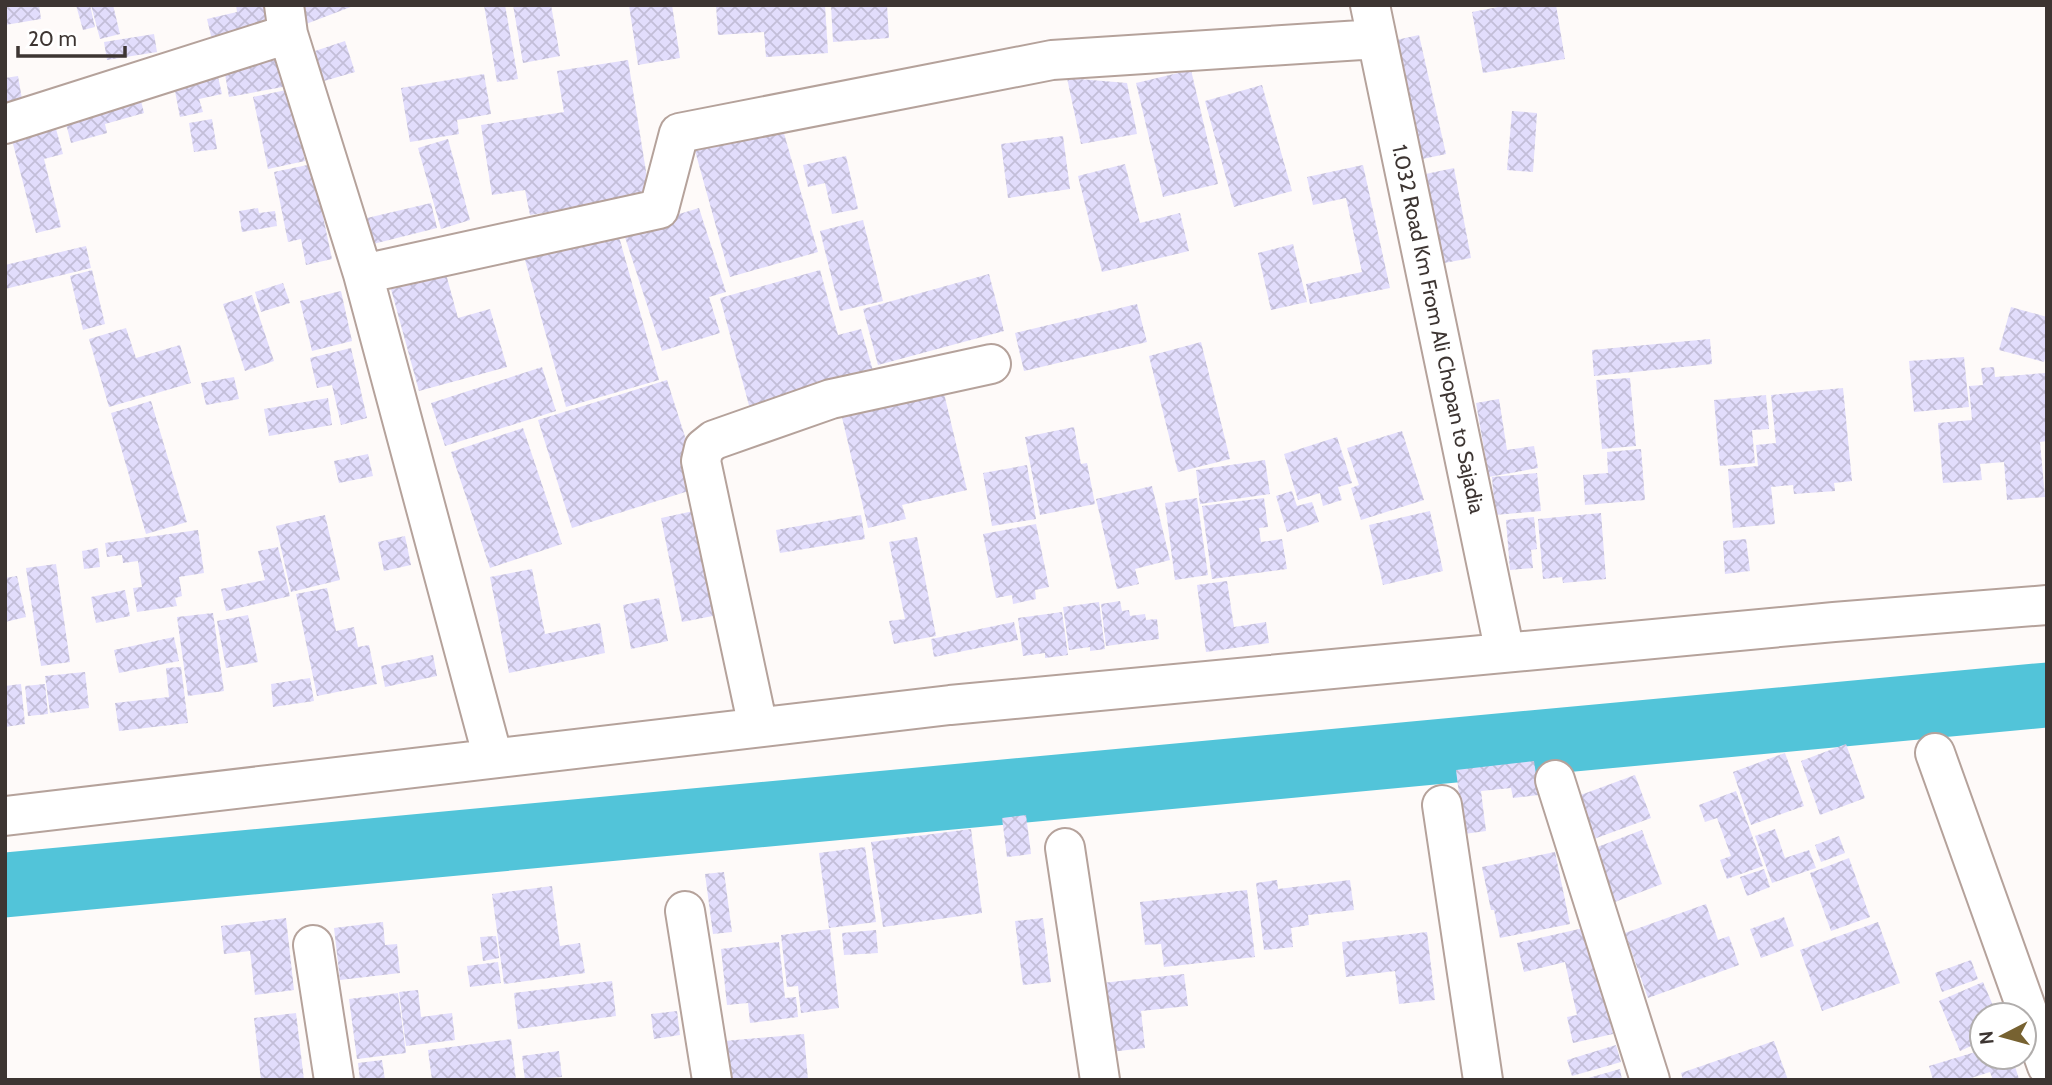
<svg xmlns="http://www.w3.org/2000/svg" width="2052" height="1085" font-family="Cabin,sans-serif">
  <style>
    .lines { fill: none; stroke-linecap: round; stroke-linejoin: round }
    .river { stroke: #52c4d9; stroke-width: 65 }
    .building { fill: url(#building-cross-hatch) }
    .minor-casing { stroke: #b5a29b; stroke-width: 42 }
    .minor { stroke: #fff; stroke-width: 38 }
    .labels { text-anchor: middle; stroke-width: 5; stroke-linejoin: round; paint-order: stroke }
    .street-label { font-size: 21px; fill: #3d3532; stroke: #fff }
  </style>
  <defs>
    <pattern id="building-cross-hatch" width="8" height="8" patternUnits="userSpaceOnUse" patternTransform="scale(1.75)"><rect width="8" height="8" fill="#e2ddfc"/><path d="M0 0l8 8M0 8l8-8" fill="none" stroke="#c3bed8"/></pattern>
  </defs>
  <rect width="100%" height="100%" fill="#fefaf9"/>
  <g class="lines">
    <!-- river -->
    <path class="river" d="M5 885 2047 695"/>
  </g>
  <!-- building -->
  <path class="building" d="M5 5H39L41 19 5 25Z
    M76 5H90L95 27 83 30Z
    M91 5H113L120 34 100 39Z
    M236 5H267L271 27 212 40 207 19 237 12Z
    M299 5H356L306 24Z
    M484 5H505L518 79 497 82Z
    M513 5H551L560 56 523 63Z
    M629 5H672L680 58 638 65Z
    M716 5H825L828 53 766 57 764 32 718 35Z
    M831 5H887L889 38 833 42Z
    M1509 5H1556L1565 59 1483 73 1472 12Z
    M154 34 157 52 107 60 104 42Z
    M1419 35 1446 154 1413 161 1387 42Z
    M345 41 355 72 324 81 315 51Z
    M281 51 288 86 229 97 223 63Z
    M628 60 650 196 530 215 525 190 492 195 481 125 564 112 557 71Z
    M1191 70 1218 184 1163 197 1136 83Z
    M484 74 491 114 457 120 459 134 410 142 401 88Z
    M18 76 23 105 5 108V78Z
    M218 77 222 94 199 99 203 112 180 117 174 86Z
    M1067 78 1127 83 1137 134 1081 144Z
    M1262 85 1292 191 1234 207 1205 101Z
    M291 89 305 161 268 169 253 97Z
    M139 93 144 113 105 124 107 133 71 143 63 112Z
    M1512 111 1537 113 1533 172 1507 170Z
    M212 119 217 149 194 152 189 123Z
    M781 123 818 252 730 277 694 147Z
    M56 129 63 154 44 159 61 227 36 233 12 140Z
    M1063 136 1070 189 1008 198 1001 144Z
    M448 139 470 220 441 229 418 148Z
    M846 156 858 209 832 214 825 183 808 187 803 165Z
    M312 164 332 259 306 265 301 239 288 242 274 172Z
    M1125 164 1140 223 1180 213 1189 251 1102 272 1078 176Z
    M1363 165 1390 288 1310 304 1306 284 1362 272 1346 198 1313 205 1307 177Z
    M1454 168 1471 258 1439 264 1421 175Z
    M431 203 437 228 373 244 367 218Z
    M258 208 259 213 275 211 277 226 242 232 239 211Z
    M699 208 726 292 709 297 720 333 662 351 623 231Z
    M863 220 883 301 840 311 820 231Z
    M618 233 659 380 566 407 525 260Z
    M1293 244 1307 302 1271 310 1258 253Z
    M86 246 91 268 5 289V265Z
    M92 270 105 324 83 330 70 276Z
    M820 270 838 335 861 329 874 374 750 409 720 298Z
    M446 274 458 318 490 309 507 367 419 391 391 289Z
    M989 274 1004 331 878 365 863 309Z
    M283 283 290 303 261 312 255 292Z
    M341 291 352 341 312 351 300 301Z
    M252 295 274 361 245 371 223 304Z
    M1137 304 1147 342 1024 371 1015 333Z
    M2011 307 2047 317V352L2044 362 1999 350Z
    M126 328 136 358 180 345 191 383 109 407 89 339Z
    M1710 339 1712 364 1594 376 1592 350Z
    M1201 342 1230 459 1178 472 1149 356Z
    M351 348 367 418 341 425 332 385 317 388 310 358Z
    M1964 357 1969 407 1914 412 1909 361Z
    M542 367 556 411 445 446 431 403Z
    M1994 367 1995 377 2046 373 2047 441 2040 442 2045 497 2007 500 2004 462 1980 464 1982 480 1943 483 1938 423 1972 420 1969 386 1983 385 1981 368Z
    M234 377 239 399 206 405 201 383Z
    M1630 378 1636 446 1602 449 1596 380Z
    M667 380 701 487 572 528 538 420Z
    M1843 388 1852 481 1834 483 1835 491 1794 494 1793 485 1771 487 1775 524 1733 528 1728 469 1758 466 1756 445 1776 443 1771 395Z
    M943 389 967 490 902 505 906 519 868 528 841 413Z
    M1766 395 1769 429 1752 430 1755 463 1720 466 1714 400Z
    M328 398 332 425 269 436 264 409Z
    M1499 399 1507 450 1534 446 1538 468 1489 477 1476 403Z
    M151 401 187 522 146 534 111 413Z
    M1074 427 1081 464 1087 463 1095 504 1040 515 1025 437Z
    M523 428 562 544 490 568 451 452Z
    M1402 431 1424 500 1361 520 1351 488 1359 485 1347 448Z
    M1337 437 1352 483 1338 487 1342 500 1323 506 1320 493 1298 500 1284 454Z
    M1641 449 1645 500 1585 505 1583 475 1608 473 1607 452Z
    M368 454 373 476 339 483 334 461Z
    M1265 460 1270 494 1200 504 1196 470Z
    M1027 465 1036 519 992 526 983 473Z
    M1537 473 1541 511 1495 515 1492 477Z
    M1152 486 1170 560 1135 569 1139 584 1117 589 1096 499Z
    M1292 491 1297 506 1312 502 1319 522 1287 532 1276 496Z
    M1197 498 1208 575 1175 580 1165 503Z
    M1264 498 1268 527 1259 528 1261 542 1282 539 1287 569 1212 579 1202 506Z
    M703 509 723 614 682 622 661 518Z
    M1430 511 1443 571 1383 585 1369 525Z
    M1601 513 1606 579 1563 583 1562 577 1543 579 1538 519Z
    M325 515 340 580 291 592 276 526Z
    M861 515 865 539 780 553 776 530Z
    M1534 517 1537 549 1531 550 1533 568 1510 570 1506 520Z
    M1036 524 1049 587 1035 590 1036 599 1013 604 1012 595 996 598 983 534Z
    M198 530 204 573 179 577 182 596 175 598 177 606 137 612 133 588 142 587 138 561 123 563 122 555 107 557 105 543Z
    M405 536 411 565 384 571 378 542Z
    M917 537 936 636 894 644 889 621 905 619 889 542Z
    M1746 539 1750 571 1725 574 1723 541Z
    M278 547 290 596 226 611 221 589 265 580 258 551Z
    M98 548 100 567 84 569 82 551Z
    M56 564 70 662 41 666 26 568Z
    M532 569 545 634 600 623 605 653 509 673 490 577Z
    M17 576 26 617 5 622V578Z
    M1227 581 1234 627 1266 622 1269 643 1206 652 1197 585Z
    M327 588 336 631 354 627 358 647 369 645 377 684 317 696 296 594Z
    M125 590 130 616 96 623 91 597Z
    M659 598 668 641 631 649 623 605Z
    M1120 601 1122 611 1129 610 1130 616 1145 614 1146 620 1157 619 1159 639 1106 646 1101 604Z
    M1099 602 1105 649 1090 651V647L1069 650 1063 607Z
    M1062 612 1068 655 1045 658V653L1023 656 1018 618Z
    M213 613 224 691 188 696 177 617Z
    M248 615 258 662 226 668 217 621Z
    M1014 622 1018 640 934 657 931 639Z
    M174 637 179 661 119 673 114 650Z
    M433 655 437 676 385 687 381 666Z
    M181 667 188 723 119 731 115 703 169 697 166 668Z
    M85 672 89 708 50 713 45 676Z
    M310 678 314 701 273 707 271 684Z
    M21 684 25 724 5 727V686Z
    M45 684 48 714 28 716 25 686Z
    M1846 744 1865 798 1820 815 1801 761Z
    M1785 753 1804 806 1751 825 1733 772Z
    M1534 761 1539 795 1513 798 1511 788 1481 791 1486 831 1464 834 1456 770Z
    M1635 775 1651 818 1583 843 1567 800Z
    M1736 791 1763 866 1727 879 1720 860 1731 856 1717 818 1705 822 1699 805Z
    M1026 815 1031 854 1007 857 1002 818Z
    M971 829 982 913 883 927 871 842Z
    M1775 829 1785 858 1809 850 1816 868 1772 883 1755 836Z
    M1642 830 1662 884 1607 905 1587 851Z
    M1839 836 1845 853 1821 862 1815 845Z
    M865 847 876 922 829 928 819 853Z
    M1555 852 1570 924 1500 938 1494 910H1491L1482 867Z
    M1849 858 1870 917 1831 931 1810 873Z
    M1764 869 1770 887 1747 896 1740 877Z
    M724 872 732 932 713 934 705 874Z
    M1277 880 1278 889 1350 880 1354 910 1308 915 1309 925 1291 928 1293 947 1264 950 1256 883Z
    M552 886 560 946 580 943 585 973 504 984 492 894Z
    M1247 890 1255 957 1164 967 1161 944 1145 945 1140 902Z
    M1706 904 1718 940 1729 936 1739 965 1648 998 1625 933Z
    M1784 917 1794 946 1761 958 1750 929Z
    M286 918 294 990 255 995 250 951 224 954 221 926Z
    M1043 918 1051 982 1023 985 1015 921Z
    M383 922 385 945 397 944 400 973 340 980 334 928Z
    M1878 922 1900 983 1822 1011 1800 950Z
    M1588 927 1613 1034 1573 1043 1567 1017 1577 1015 1565 962 1524 972 1517 943Z
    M830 929 839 1008 801 1013 798 986 787 987 781 935Z
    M876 930 878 953 844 955 842 933Z
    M1427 932 1435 1000 1399 1004 1395 971 1346 977 1342 942Z
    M496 936 499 958 483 961 480 937Z
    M779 942 785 998 796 997 798 1017 750 1023 748 1003 727 1005 721 949Z
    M1971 960 1978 979 1942 992 1935 973Z
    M498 962 501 983 470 987 467 966Z
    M1184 974 1188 1006 1141 1011 1145 1048 1110 1052 1102 983Z
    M612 981 616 1016 518 1029 514 993Z
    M1983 982 1997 1015H1982V1041L1960 1051 1939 1001Z
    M418 990 421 1017 452 1013 455 1040 406 1046 399 992Z
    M398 993 406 1053 357 1059 349 999Z
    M677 1011 680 1035 654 1039 651 1014Z
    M296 1013 304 1080H261L254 1018Z
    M804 1034 808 1080H728L724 1041Z
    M511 1039 516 1080H432L428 1050Z
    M1774 1041 1788 1080H1683L1681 1073Z
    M1616 1045 1621 1062 1572 1076 1567 1060Z
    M1982 1050V1057H2012L2019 1079 1993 1080 1990 1072 1965 1080H1933L1929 1066Z
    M559 1051 562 1077 525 1080 522 1056Z
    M382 1060 385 1080H360L358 1063Z
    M1620 1069 1622 1080H1585V1079Z"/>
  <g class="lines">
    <!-- minor casing -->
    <g class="minor-casing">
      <path id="minor" d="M284 5 288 34 363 274 493 758
        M1370 5 1505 653
        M5 124 288 34
        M363 274 659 209 679 133 1052 60 1377 39
        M758 727 701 461 704 448 714 440 831 399 991 364
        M1935 753 2047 1066
        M1555 780 1650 1080
        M1442 805 1483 1080
        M5 816 950 705 1834 622 2047 605
        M1065 848 1100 1080
        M685 911 712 1080
        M313 945 334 1080"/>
    </g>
    <!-- minor -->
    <use href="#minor" class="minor"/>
  </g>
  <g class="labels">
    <!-- street labels -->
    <g class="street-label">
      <text transform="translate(1438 329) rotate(78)" y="7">1.032 Road Km From Ali Chopan to Sajadia</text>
    </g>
  </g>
  <!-- border -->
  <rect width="2052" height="1085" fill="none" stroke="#3d3532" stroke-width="14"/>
  <!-- north arrow -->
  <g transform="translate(2003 1036) rotate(264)"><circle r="33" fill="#ffffff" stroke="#b1aead" stroke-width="2"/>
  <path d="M0-5L12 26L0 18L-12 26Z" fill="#776231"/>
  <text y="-10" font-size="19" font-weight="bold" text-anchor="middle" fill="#3d3532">N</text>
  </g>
  <!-- scale -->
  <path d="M18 46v10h107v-10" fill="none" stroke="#3d3532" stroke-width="3.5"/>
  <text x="28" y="46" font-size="21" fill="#3d3532" stroke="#ffffff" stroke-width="5" paint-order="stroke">20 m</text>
</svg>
